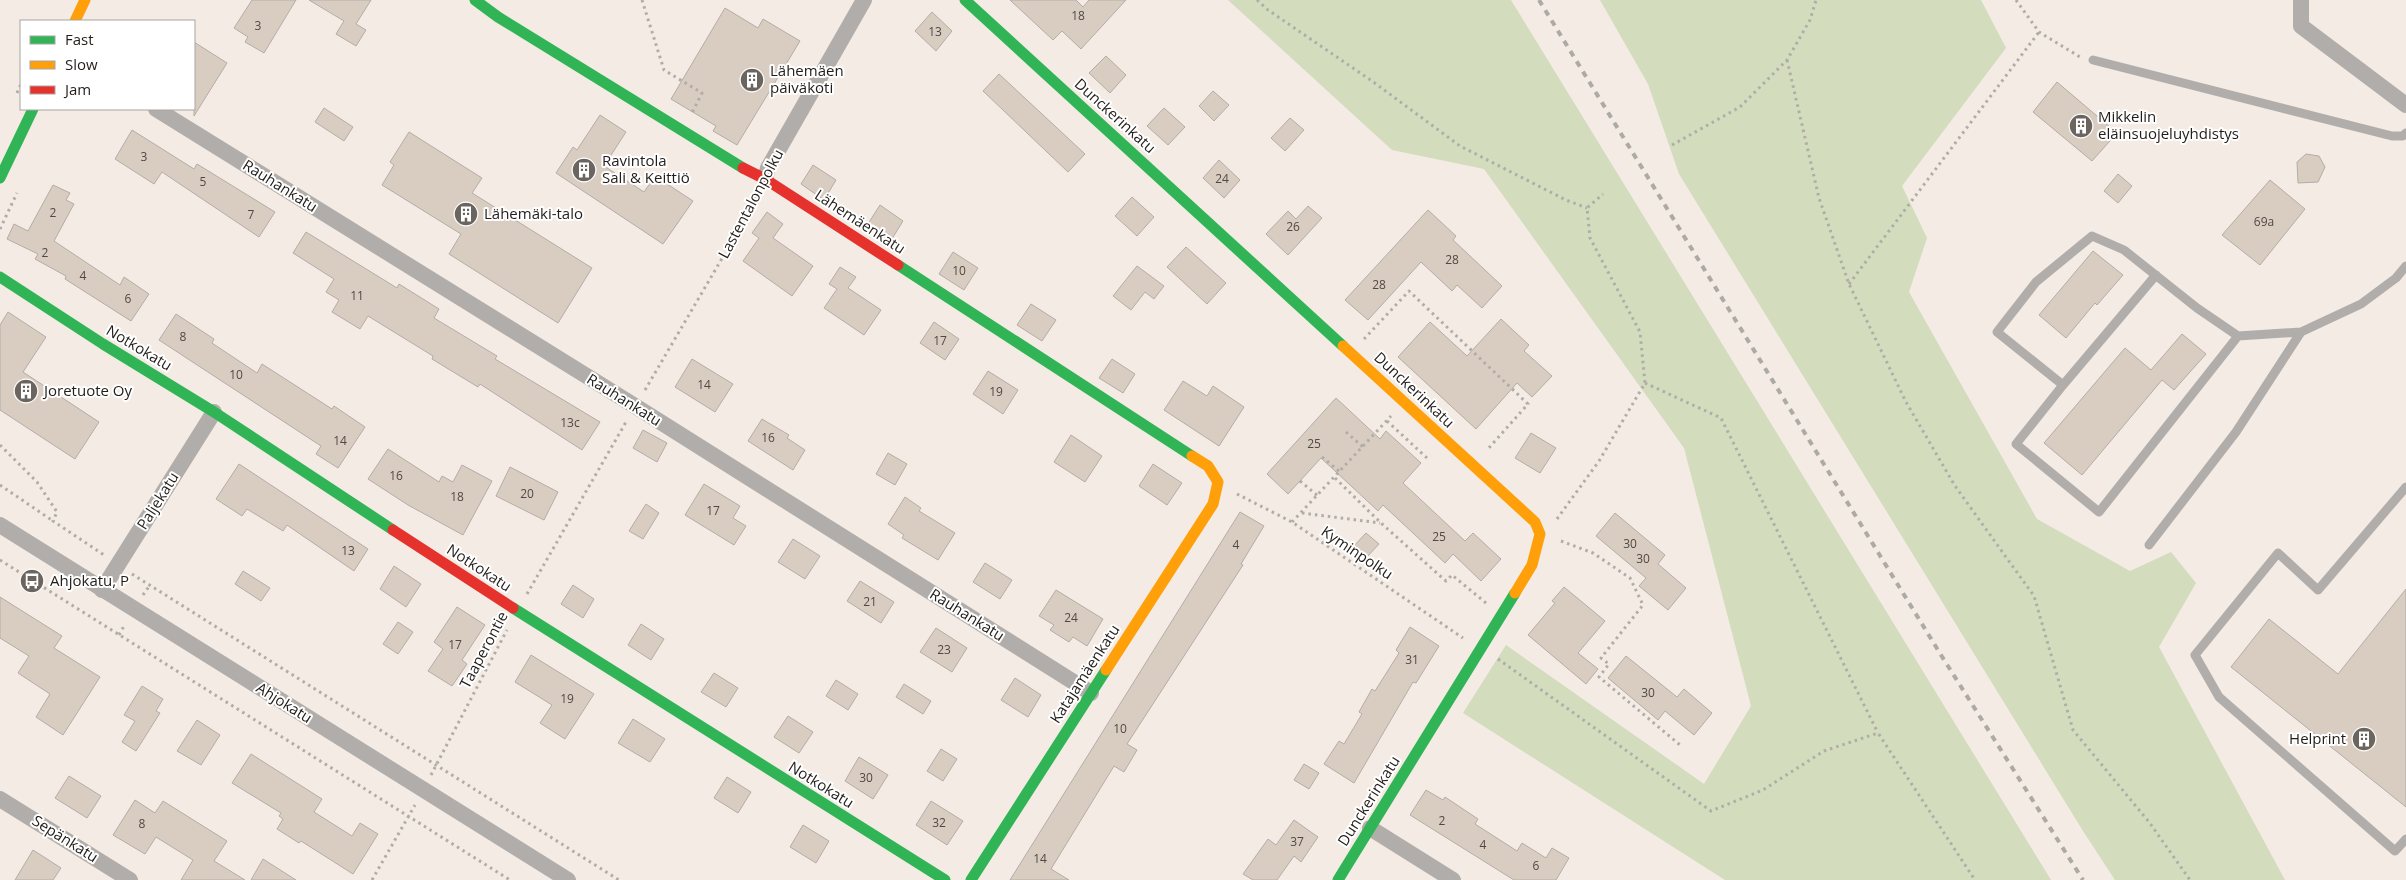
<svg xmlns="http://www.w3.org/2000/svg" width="2406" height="880" font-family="'Open Sans',sans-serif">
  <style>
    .green { fill: #d3dcbc }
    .building { fill: #d9cdc1; stroke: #b3ada8 }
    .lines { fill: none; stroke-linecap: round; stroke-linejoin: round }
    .path { stroke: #b0aca8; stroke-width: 3; stroke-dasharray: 2.5 4; stroke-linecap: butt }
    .lane { stroke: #b1adaa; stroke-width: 9 }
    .street { stroke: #b1adaa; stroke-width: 16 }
    .fast { stroke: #30b455; stroke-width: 11 }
    .slow { stroke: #ff9f0a; stroke-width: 11 }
    .jam { stroke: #e5322d; stroke-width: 11 }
    .rail { stroke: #adaaa6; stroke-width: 4; stroke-dasharray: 6 6; stroke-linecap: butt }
    .labels { text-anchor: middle; stroke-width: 4; stroke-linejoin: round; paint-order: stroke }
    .number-label { font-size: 12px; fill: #504943 }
    .poi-label { font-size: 15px; fill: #221d19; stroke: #fff; text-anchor: start }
    .street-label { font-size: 15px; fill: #221d19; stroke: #fff }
  </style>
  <rect width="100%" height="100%" fill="#f3ebe4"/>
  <!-- green -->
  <path class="green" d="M1228 0H1511L2051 880H1725L1463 713 1506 645 1704 784 1751 706 1684 448 1484 169 1392 150Z
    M1600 0H1981L2006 48 1902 186 1927 238 1909 292 2037 519 2130 571 2171 552 2196 583 2159 647 2285 880H2115L2083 831 1679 174 1648 84Z"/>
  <!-- building -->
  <path class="building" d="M252 0H296L264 53 245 42 248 37 234 28Z
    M309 0H371L356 24 366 30 356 46 336 34 344 21Z
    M1010 0H1076L1083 7 1089 0H1126L1081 49 1062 31 1053 40Z
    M725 8 758 28 763 19 800 41 737 145 713 131 716 126 671 99Z
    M932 12 952 31 936 51 915 31Z
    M194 42 227 63 194 116Z
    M1106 56 1126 75 1110 93 1089 73Z
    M999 74 1085 154 1068 172 983 91Z
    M2057 82 2117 133 2092 161 2033 112Z
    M1213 91 1229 105 1214 121 1199 106Z
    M324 108 353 127 344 141 315 122Z
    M1164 108 1185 127 1168 145 1147 126Z
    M600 115 626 132 604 166 644 192 655 176 693 201 663 244 556 173 573 147 577 150Z
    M1290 118 1304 130 1285 151 1271 138Z
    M132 130 194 169 197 164 275 212 259 237 162 172 154 184 115 159Z
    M409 132 482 178 472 193 592 268 558 323 449 254 461 234 382 185 394 165 390 162Z
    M2306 154 2319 156 2325 167 2318 182 2298 183 2297 162Z
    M1219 160 1240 180 1224 198 1203 178Z
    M813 165 836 180 824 200 801 184Z
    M2118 174 2132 186 2118 203 2104 191Z
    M2270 180 2305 209 2260 265 2222 235Z
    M53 185 70 193 66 200 74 204 54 241 120 285 124 277 149 294 131 321 65 279 66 276 35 259 38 254 7 239 14 224 28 231Z
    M1132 197 1154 217 1137 236 1115 216Z
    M880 205 903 221 890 242 866 227Z
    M1308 206 1322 218 1288 255 1266 234 1288 211 1296 219Z
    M1428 210 1456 236 1453 240 1502 286 1482 308 1457 285 1452 291 1421 262 1368 320 1345 300Z
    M767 212 783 224 773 238 813 266 792 296 743 261 759 238 752 233Z
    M306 232 397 288 399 284 439 309 434 318 497 356 495 359 600 422 582 450 480 384 478 387 432 359 433 356 368 316 360 329 332 312 339 300 326 292 334 279 293 253Z
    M1186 247 1226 283 1207 304 1167 267Z
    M2093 251 2123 275 2097 305 2095 303 2066 338 2039 315Z
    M953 252 978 268 964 290 939 274Z
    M1137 266 1164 286 1154 299 1145 292 1131 310 1113 296Z
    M840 267 856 277 848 288 881 310 864 335 824 308 837 289 829 284Z
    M1031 304 1056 320 1042 341 1017 325Z
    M8 312 46 337 23 372 99 422 75 459 0 410V325Z
    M176 314 214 339 212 343 257 373 262 364 332 409 334 406 365 427 338 468 316 454 321 446 159 340Z
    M1501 319 1529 345 1524 351 1552 376 1532 397 1517 383 1476 429 1398 357 1430 322 1467 356Z
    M934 322 959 339 945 360 920 343Z
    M2182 334 2206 354 2174 390 2162 380 2082 475 2044 443 2125 348 2151 370Z
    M692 359 733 384 715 412 675 387Z
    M1112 359 1135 374 1123 393 1099 378Z
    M988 371 1018 390 1003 414 973 394Z
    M1183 381 1207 396 1213 386 1244 407 1219 446 1164 410Z
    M1336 398 1380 439 1386 431 1421 463 1403 483 1465 541 1473 533 1501 559 1481 581 1453 554 1445 563 1383 505 1378 511 1321 458 1288 494 1267 474Z
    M762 419 789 435 787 438 805 450 793 470 748 441Z
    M643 430 667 443 657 462 633 448Z
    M1531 433 1556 448 1540 473 1515 458Z
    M1071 435 1102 456 1085 482 1054 462Z
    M388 449 439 482 442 476 453 482 462 465 492 481 463 535 408 505 368 479Z
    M888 453 907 464 895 485 876 474Z
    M239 464 368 549 354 571 287 525 283 531 247 509 242 516 216 499Z
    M1153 464 1182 483 1167 505 1139 486Z
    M510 467 558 492 544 520 496 496Z
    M704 484 740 506 733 518 746 526 734 545 685 515Z
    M905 497 921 508 919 511 955 533 938 560 902 538 904 535 888 524Z
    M646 504 659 513 643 539 629 531Z
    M1240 512 1264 526 1241 564 1243 565 1127 744 1137 750 1124 772 1114 766 1051 869 1069 880H1010Z
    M1615 513 1665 555 1658 564 1686 588 1668 610 1639 586 1646 578 1596 536Z
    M1366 533 1379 544 1366 558 1353 547Z
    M793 539 820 556 805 579 778 562Z
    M985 563 1012 580 1000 599 973 582Z
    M394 566 421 584 406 607 380 589Z
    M243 571 270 588 261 601 235 584Z
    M860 581 894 602 881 623 847 601Z
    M573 585 594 599 583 618 561 604Z
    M1564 587 1605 621 1578 653 1598 669 1586 684 1528 635 1555 603 1552 601Z
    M2406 589V807L2231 667 2269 619 2338 674Z
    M1056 590 1103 619 1087 646 1073 637 1069 642 1050 630 1054 625 1039 616Z
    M0 597 62 636 54 648 100 677 63 735 36 717 50 694 18 673 29 656 0 638Z
    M457 607 485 625 462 660 467 664 452 686 428 671 443 649 434 642Z
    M398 622 413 632 398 654 383 644Z
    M641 624 664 639 651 660 628 645Z
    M1410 627 1439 646 1416 683 1413 682 1354 783 1324 764 1339 741 1344 744 1362 714 1359 712 1372 689 1375 691 1399 653 1396 650Z
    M936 628 967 648 952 672 920 652Z
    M531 655 594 694 565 739 540 723 552 705 515 682Z
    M1626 656 1677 697 1684 689 1712 713 1694 735 1665 711 1658 720 1608 678Z
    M714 673 738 688 726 707 701 692Z
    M1015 678 1041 695 1028 717 1001 700Z
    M836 680 858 694 848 710 826 696Z
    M904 684 931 701 923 714 896 697Z
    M142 686 163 699 156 711 160 713 136 751 122 742 135 721 124 715Z
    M788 716 813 732 799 753 774 737Z
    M633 719 665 739 650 762 618 743Z
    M197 720 220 735 201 765 177 751Z
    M941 749 957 759 943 781 927 771Z
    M251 754 322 799 314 812 352 836 360 823 378 834 353 874 301 841 299 843 277 829 283 819 279 816 281 813 232 783Z
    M859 757 888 775 873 799 845 781Z
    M1304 764 1319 773 1309 789 1294 780Z
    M69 776 101 796 87 818 55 798Z
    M727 777 751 792 738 813 714 798Z
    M1426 790 1443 800 1445 797 1478 819 1475 824 1517 851 1522 843 1546 858 1552 848 1569 858 1556 880H1514L1410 815Z
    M135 800 155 813 163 801 227 841 214 861 245 880H181L193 860 156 837 145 854 113 835Z
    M931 801 963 821 947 845 916 825Z
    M1294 820 1318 837 1301 862 1294 856 1277 880H1253L1243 874 1268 839 1276 845Z
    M803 825 829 841 816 863 790 847Z
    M33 850 61 868 53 880H15Z
    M263 859 296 880H251Z"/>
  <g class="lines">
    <!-- path -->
    <path class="path" d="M642 0 664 70 702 93 692 113
      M1257 0 1268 10 1372 81 1460 146 1566 200 1587 208
      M2016 0 2039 32 2080 57
      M1787 60 1819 198 1849 284 1906 402 1955 486 2034 596 2073 730 2149 822 2190 880
      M17 93 21 84
      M1672 145 1740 107 1787 60 1810 20 1816 0
      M0 229 17 193
      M1849 284 2039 32
      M1364 339 1409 291 1528 404 1487 450
      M1645 383 1721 418 1878 733
      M645 390 748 214 756 197
      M1387 421 1427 458
      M1346 432 1363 447
      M0 445 37 482 57 512 53 521 104 555
      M1322 457 1340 472
      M1335 478 1381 523 1439 575 1446 581 1452 575 1486 603
      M1300 481 1318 496
      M0 485 53 521
      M1237 494 1292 522 1463 638
      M1302 513 1380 523
      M1557 519 1599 461 1645 383 1640 332 1590 238 1587 208 1603 194
      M1292 522 1391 416
      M1561 541 1593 553 1630 578 1643 605 1601 658 1609 664 1599 677 1680 745
      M0 560 510 880
      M132 574 619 880
      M527 594 626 422
      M143 595 150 585
      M119 635 125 624
      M1498 659 1711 811 1763 790 1824 751 1878 733 1975 880
      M431 775 507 630
      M372 880 415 805"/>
    <!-- lane -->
    <path class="lane" d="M2093 60 2392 136H2403L2406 133
      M2156 275 2063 385 1997 332 2036 282 2092 236 2124 250 2197 308 2238 336 2301 332
      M2063 385 2016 444 2099 512 2238 336
      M2406 487 2318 590 2278 553 2195 655 2219 697 2395 851 2406 839
      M2149 545 2236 432 2301 332 2361 304 2396 278 2406 266"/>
    <!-- street -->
    <path class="street" d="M2301 0V26L2406 105
      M156 109 635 406 1091 693
      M765 179 768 168 864 0
      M0 525 568 880
      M102 590 214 412
      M0 799 130 880
      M1370 828 1453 880"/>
    <!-- fast -->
    <path class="fast" d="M475 0 498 17 743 168
      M965 0 1343 346
      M0 178 33 109
      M898 265 1192 456
      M0 277 103 344 214 412 393 530
      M513 608 945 880
      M971 880 1106 670
      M1338 880 1515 593"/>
    <!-- slow -->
    <path class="slow" d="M75 21 85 0
      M1343 346 1535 522 1540 534 1532 565 1515 593
      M1106 670 1213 504 1218 482 1208 466 1192 456"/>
    <!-- jam -->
    <path class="jam" d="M743 168 765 179 898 265
      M393 530 513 608"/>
    <!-- rail -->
    <path class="rail" d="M1539 0 1941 655 2083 880"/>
  </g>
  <!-- icons -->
  <defs>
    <g id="building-disc" transform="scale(1.25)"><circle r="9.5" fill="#6b6560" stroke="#fff"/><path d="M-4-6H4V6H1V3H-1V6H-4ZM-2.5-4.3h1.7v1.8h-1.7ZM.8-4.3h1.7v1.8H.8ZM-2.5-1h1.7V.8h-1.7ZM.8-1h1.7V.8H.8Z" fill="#fff"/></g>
    <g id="bus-disc" transform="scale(1.25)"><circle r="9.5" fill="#6b6560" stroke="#fff"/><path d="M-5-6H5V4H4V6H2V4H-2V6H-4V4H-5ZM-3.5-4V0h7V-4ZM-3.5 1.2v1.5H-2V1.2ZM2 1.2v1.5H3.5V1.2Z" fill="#fff"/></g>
  </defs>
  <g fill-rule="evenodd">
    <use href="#building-disc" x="752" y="80"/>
    <use href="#building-disc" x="2081" y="126"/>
    <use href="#building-disc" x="584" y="170"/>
    <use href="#building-disc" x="466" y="214"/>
    <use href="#building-disc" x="26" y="391"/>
    <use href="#bus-disc" x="32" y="581"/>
    <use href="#building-disc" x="2364" y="739"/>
  </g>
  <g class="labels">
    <!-- number labels -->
    <g class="number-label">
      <text x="1078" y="20">18</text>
      <text x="258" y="30">3</text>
      <text x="935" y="36">13</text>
      <text x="144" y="161">3</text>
      <text x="1222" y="183">24</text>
      <text x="203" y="186">5</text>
      <text x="53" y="217">2</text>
      <text x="251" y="219">7</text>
      <text x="2264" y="226">69a</text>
      <text x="1293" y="231">26</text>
      <text x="45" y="257">2</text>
      <text x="1452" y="264">28</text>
      <text x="959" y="275">10</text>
      <text x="83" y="280">4</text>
      <text x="1379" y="289">28</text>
      <text x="357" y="300">11</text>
      <text x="128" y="303">6</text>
      <text x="183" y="341">8</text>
      <text x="940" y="345">17</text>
      <text x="236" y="379">10</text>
      <text x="704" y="389">14</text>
      <text x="996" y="396">19</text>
      <text x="570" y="427">13c</text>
      <text x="768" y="442">16</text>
      <text x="340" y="445">14</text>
      <text x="1314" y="448">25</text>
      <text x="396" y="480">16</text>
      <text x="527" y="498">20</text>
      <text x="457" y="501">18</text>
      <text x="713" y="515">17</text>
      <text x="1439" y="541">25</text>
      <text x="1630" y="548">30</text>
      <text x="1236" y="549">4</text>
      <text x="348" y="555">13</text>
      <text x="1643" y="563">30</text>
      <text x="870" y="606">21</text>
      <text x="1071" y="622">24</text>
      <text x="455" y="649">17</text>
      <text x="944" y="654">23</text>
      <text x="1412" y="664">31</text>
      <text x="1648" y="697">30</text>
      <text x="567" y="703">19</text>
      <text x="1120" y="733">10</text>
      <text x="866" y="782">30</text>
      <text x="1442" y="825">2</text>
      <text x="939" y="827">32</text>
      <text x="142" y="828">8</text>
      <text x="1297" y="846">37</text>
      <text x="1483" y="849">4</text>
      <text x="1040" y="863">14</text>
      <text x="1536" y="870">6</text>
    </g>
    <!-- poi labels -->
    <g class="poi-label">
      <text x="770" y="76">Lähemäen<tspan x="770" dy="17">päiväkoti</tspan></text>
      <text x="2098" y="122">Mikkelin<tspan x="2098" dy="17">eläinsuojeluyhdistys</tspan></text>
      <text x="602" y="166">Ravintola<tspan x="602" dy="17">Sali &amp; Keittiö</tspan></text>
      <text x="484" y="219">Lähemäki-talo</text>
      <text x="44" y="396">Joretuote Oy</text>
      <text x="50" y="586">Ahjokatu, P</text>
      <text x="2346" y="744" text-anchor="end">Helprint</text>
    </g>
    <!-- street labels -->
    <g class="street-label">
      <text transform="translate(1115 116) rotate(42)" y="5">Dunckerinkatu</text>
      <text transform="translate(280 186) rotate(32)" y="5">Rauhankatu</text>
      <text transform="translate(751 204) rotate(-62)" y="5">Lastentalonpolku</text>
      <text transform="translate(860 222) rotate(33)" y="5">Lähemäenkatu</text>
      <text transform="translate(139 348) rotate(31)" y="5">Notkokatu</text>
      <text transform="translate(1414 390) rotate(43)" y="5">Dunckerinkatu</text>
      <text transform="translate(624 400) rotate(32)" y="5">Rauhankatu</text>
      <text transform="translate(158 501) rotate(-58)" y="5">Paljekatu</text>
      <text transform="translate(1357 553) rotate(34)" y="5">Kyminpolku</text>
      <text transform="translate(479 568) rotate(33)" y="5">Notkokatu</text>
      <text transform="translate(967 615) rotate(32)" y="5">Rauhankatu</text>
      <text transform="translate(484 650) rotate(-62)" y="5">Taaperontie</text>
      <text transform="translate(1085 674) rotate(-57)" y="5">Katajamäenkatu</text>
      <text transform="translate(284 703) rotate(32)" y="5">Ahjokatu</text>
      <text transform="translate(821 785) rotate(32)" y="5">Notkokatu</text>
      <text transform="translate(1369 801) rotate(-58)" y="5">Dunckerinkatu</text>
      <text transform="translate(65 839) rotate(32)" y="5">Sepänkatu</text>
    </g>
  </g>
  <!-- legend -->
  <rect x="20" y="20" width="175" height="90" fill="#ffffff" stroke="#a7a5a3"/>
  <rect x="30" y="36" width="25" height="8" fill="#30b455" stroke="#a7a5a3"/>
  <text x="65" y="45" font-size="15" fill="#221d19">Fast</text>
  <rect x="30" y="61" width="25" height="8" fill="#ff9f0a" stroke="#a7a5a3"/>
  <text x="65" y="70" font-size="15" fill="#221d19">Slow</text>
  <rect x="30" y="86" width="25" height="8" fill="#e5322d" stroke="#a7a5a3"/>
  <text x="65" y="95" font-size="15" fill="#221d19">Jam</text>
</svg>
